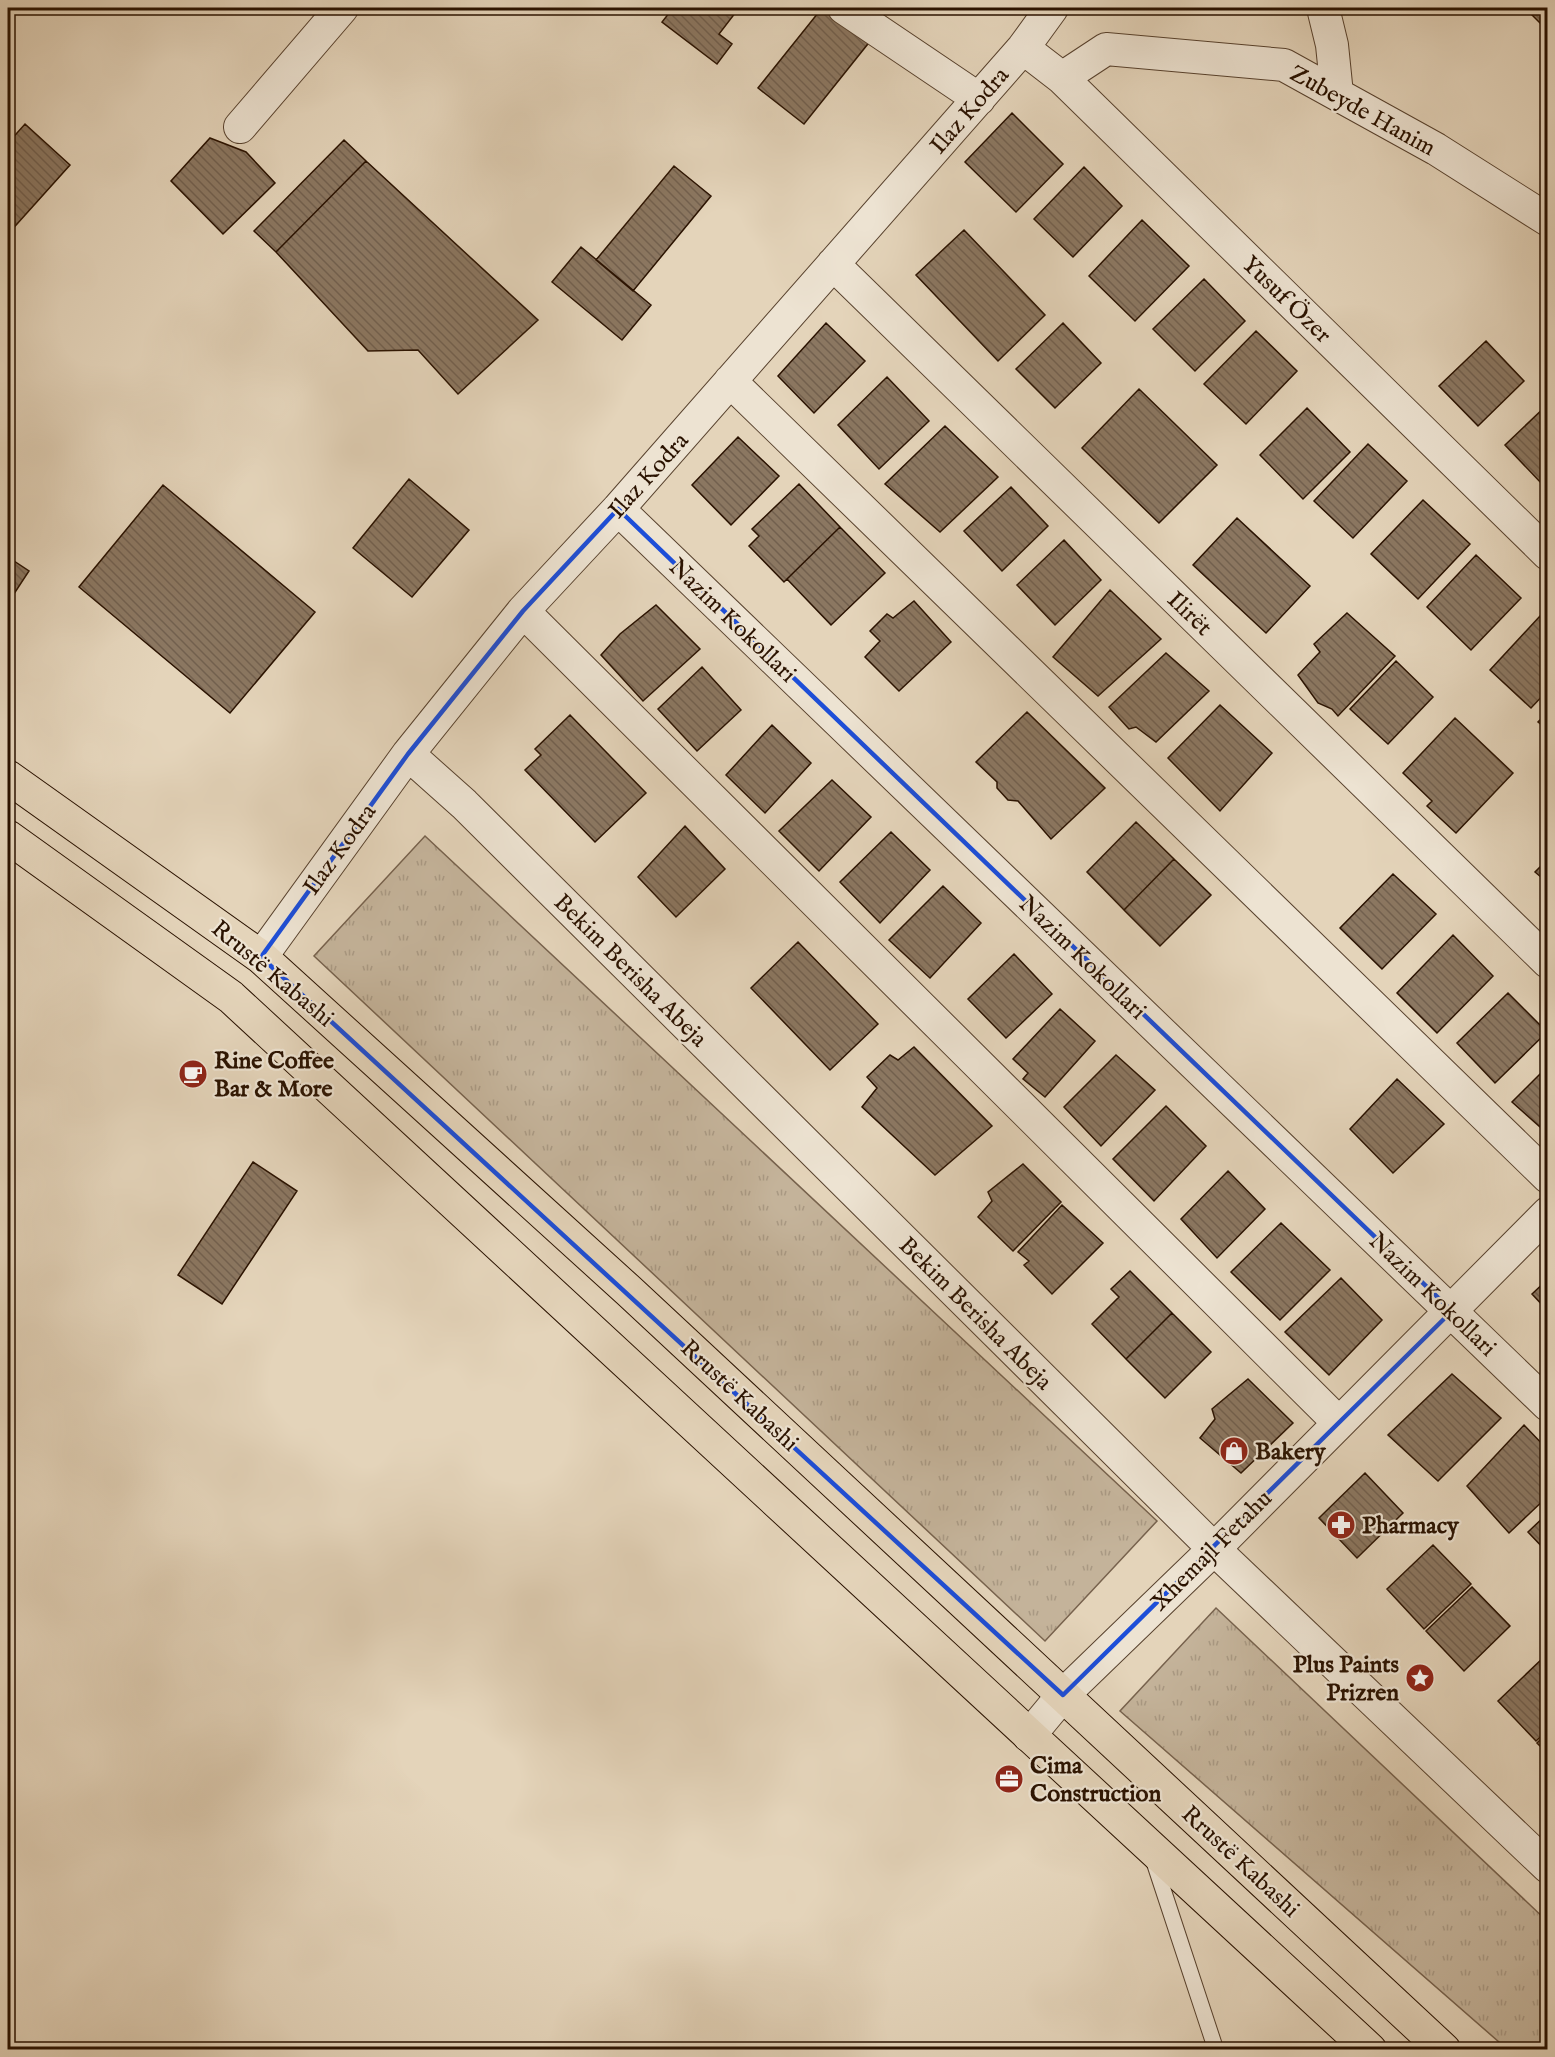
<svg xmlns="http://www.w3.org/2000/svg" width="1555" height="2057" font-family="'IM FELL English',serif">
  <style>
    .grass { fill: url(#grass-tufts); stroke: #77624d; stroke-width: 1.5 }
    .building { fill: url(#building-back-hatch); stroke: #2a1200; stroke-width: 1.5 }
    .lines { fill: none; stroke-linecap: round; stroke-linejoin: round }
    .service-casing { stroke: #58422e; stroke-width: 17 }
    .minor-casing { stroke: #58422e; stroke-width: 34 }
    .primary-casing { stroke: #2a1200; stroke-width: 35 }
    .service { stroke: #ede3d2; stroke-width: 15 }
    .minor { stroke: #ede3d2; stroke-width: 32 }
    .primary { stroke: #e4d4ba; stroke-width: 33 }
    .marked { fill: none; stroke: #1d4ed8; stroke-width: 4.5; stroke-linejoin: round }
    .labels { text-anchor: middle; stroke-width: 4.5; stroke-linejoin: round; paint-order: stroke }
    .street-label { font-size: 24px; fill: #2a1200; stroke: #ede3d2 }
    .poi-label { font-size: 24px; font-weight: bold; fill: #2a1200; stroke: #ede3d2; text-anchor: start }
  </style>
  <defs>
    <pattern id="grass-tufts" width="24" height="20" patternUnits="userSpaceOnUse" patternTransform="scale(1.5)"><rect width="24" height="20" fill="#c4b39a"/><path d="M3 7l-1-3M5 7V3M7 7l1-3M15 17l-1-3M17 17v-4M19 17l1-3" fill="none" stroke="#a99983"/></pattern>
    <pattern id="building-back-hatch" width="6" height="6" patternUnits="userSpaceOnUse" patternTransform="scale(1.5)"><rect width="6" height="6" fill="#8b7761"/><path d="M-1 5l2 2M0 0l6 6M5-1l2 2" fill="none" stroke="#72604e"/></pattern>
  </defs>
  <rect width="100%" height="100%" fill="#e4d4ba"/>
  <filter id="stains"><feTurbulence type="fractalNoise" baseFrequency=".00333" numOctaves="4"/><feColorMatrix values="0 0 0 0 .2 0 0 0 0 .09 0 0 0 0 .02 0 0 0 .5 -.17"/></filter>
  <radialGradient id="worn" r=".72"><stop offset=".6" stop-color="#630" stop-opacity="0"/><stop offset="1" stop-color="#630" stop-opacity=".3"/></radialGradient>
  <!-- grass -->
  <path class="grass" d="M425 836 1157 1521 1045 1641 314 956Z
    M1216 1608 1547 1921V2049H1507L1120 1711Z"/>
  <!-- building -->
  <path class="building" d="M673 8H739L719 34 732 44 717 64 662 22Z
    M822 8H831L871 40 804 124 758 88Z
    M1525 8H1548V31Z
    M1012 113 1063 164 1016 212 965 162Z
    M25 124 70 165 8 234V143Z
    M210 138 246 152 275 183 223 234 171 181Z
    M344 140 366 161 276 252 254 231Z
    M366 161 538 320 458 394 418 350 368 351 276 252Z
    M674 166 711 196 633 291 596 260Z
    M1084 167 1122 206 1073 257 1034 219Z
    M1142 220 1189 266 1135 321 1089 276Z
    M964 230 1045 315 998 361 916 275Z
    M581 247 651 305 622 340 552 282Z
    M1204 279 1245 321 1195 371 1153 329Z
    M826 323 865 361 814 413 778 376Z
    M1063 323 1101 363 1055 408 1016 369Z
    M1256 331 1297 371 1246 424 1204 384Z
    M1486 341 1524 381 1478 426 1439 386Z
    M887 377 929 421 879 469 838 425Z
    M1139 389 1217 465 1159 523 1082 448Z
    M1548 404V481L1543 485 1505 445Z
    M1307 408 1350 452 1303 499 1260 455Z
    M945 426 998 477 940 532 885 484Z
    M738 437 779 476 731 525 692 485Z
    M1368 444 1407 481 1353 538 1314 501Z
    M409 479 469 530 412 597 353 548Z
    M799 484 840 527 784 582 749 546 759 536 752 529Z
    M163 485 315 612 230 713 79 587Z
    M1011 487 1048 526 1002 571 964 531Z
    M1423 500 1470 544 1418 599 1371 554Z
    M1237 518 1310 586 1266 633 1193 565Z
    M840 527 885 573 831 625 787 579Z
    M1064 540 1101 580 1055 625 1017 585Z
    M1476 555 1521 598 1471 650 1427 607Z
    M8 557 29 571 8 603Z
    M1110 590 1161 639 1098 696 1053 657Z
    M914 601 951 642 899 691 865 657 880 641 870 631 887 614 893 618Z
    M656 605 700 649 643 701 601 655 620 634Z
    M1347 613 1395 656 1338 716 1332 709 1318 703 1298 675 1320 652 1314 644Z
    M1540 616 1548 623V690L1531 708 1490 670Z
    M1166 653 1209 691 1156 742 1136 727 1129 729 1109 707Z
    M1396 661 1433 697 1388 744 1350 709Z
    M702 667 741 710 697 751 658 709Z
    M1220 705 1272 753 1220 811 1168 758Z
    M1027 712 1105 788 1051 839 1018 801 1008 800 997 788V782L976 762Z
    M1548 712V730L1538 722Z
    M570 715 646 793 595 842 525 770 541 755 535 749Z
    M1455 718 1513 773 1456 833 1427 806 1432 801 1403 773Z
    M772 725 811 763 765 813 726 775Z
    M832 780 871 817 819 871 779 831Z
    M1136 822 1174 859 1124 910 1087 872Z
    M685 826 725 869 676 917 638 877Z
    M891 832 930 870 880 923 840 882Z
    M1174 859 1211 895 1160 946 1124 910Z
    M1548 859V883L1535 872Z
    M1393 874 1436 914 1382 969 1340 928Z
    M943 886 981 923 930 978 889 940Z
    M1453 935 1493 976 1437 1033 1397 993Z
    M798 942 878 1024 830 1070 751 988Z
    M1014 954 1052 994 1006 1038 968 999Z
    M1508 993 1547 1032 1495 1083 1457 1043Z
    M1060 1009 1095 1041 1045 1097 1023 1079 1028 1073 1013 1059Z
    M914 1047 992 1126 935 1175 862 1107 877 1088 867 1077 890 1055 898 1060Z
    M1116 1055 1155 1090 1101 1146 1064 1107Z
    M1548 1066V1134L1512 1102Z
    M1397 1079 1444 1124 1393 1173 1350 1129Z
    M1166 1106 1206 1146 1154 1201 1113 1159Z
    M253 1162 297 1191 222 1304 178 1275Z
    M1023 1164 1061 1202 1013 1251 978 1217 992 1201 988 1192Z
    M1228 1171 1265 1209 1217 1258 1181 1219Z
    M1062 1205 1103 1243 1052 1294 1024 1265 1029 1261 1018 1252Z
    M1281 1223 1330 1270 1280 1320 1231 1272Z
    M1130 1271 1172 1313 1126 1359 1092 1324 1119 1297 1111 1289Z
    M1341 1278 1382 1320 1329 1375 1285 1332Z
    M1548 1279V1311L1532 1294Z
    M1172 1313 1211 1352 1165 1398 1126 1359Z
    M1452 1374 1501 1418 1438 1481 1388 1435Z
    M1248 1379 1293 1423 1241 1473 1200 1438 1215 1419 1212 1409Z
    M1524 1425 1548 1450V1496L1509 1533 1467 1486Z
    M1365 1473 1403 1513 1357 1558 1319 1518Z
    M1548 1513V1553L1528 1532Z
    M1433 1545 1471 1584 1424 1629 1387 1589Z
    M1472 1587 1510 1626 1464 1671 1426 1631Z
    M1545 1656 1548 1659V1730L1536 1741 1498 1701Z
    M1548 1732V1754L1537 1743Z"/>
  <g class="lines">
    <!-- service casing -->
    <g class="service-casing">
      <path id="service" d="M1153 1859 1216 2050"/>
    </g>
    <!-- minor casing -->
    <g class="minor-casing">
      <path id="minor" d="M844 8 979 99
        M1323 8 1332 45 1337 94
        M1023 48 1062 78 1548 554
        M1062 78 1106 49 1284 65 1436 149 1548 220
        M240 127 342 8
        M833 264 1548 962
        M730 381 1548 1177
        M618 509 1548 1405
        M523 611 1339 1423
        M408 754 464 804 1214 1549 1548 1867
        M261 957 408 754 523 611 618 509 1023 48 1052 8
        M1029 1736 1063 1695 1214 1549 1548 1213"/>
    </g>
    <!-- primary casing -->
    <g class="primary-casing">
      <path id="primary" d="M8 777 261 957 629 1291 1444 2050
        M8 837 231 997 1370 2050"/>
    </g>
    <!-- service -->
    <use href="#service" class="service"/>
    <!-- minor -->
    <use href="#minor" class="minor"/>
    <!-- primary -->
    <use href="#primary" class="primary"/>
  </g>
  <!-- marked area -->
  <path class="marked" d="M618 509 1452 1311 1063 1695 261 957 408 754 523 611Z"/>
  <!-- icons -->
  <defs>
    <g id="cafe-disc" transform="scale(1.5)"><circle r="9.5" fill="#8f2418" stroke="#ede3d2"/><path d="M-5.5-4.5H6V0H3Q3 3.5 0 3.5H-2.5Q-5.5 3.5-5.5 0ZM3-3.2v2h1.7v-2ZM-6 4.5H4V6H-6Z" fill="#fff"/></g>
    <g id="shop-disc" transform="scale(1.5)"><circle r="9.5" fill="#8f2418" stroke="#ede3d2"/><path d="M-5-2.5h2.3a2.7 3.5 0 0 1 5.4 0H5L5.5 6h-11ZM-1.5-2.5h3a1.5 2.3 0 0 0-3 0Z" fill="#fff"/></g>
    <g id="pharmacy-disc" transform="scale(1.5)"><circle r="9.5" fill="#8f2418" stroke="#ede3d2"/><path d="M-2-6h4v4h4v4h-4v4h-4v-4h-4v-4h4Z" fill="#fff"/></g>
    <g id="sight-disc" transform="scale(1.5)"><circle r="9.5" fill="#8f2418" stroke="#ede3d2"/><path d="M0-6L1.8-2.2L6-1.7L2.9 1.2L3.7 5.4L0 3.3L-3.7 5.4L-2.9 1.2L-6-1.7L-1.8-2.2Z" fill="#fff"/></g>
    <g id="office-disc" transform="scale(1.5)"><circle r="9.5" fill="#8f2418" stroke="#ede3d2"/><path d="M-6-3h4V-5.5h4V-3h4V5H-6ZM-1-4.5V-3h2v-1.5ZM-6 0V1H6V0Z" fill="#fff"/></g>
  </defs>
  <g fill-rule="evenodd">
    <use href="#cafe-disc" x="193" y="1074"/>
    <use href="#shop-disc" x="1234" y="1451"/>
    <use href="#pharmacy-disc" x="1341" y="1525"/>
    <use href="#sight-disc" x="1420" y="1678"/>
    <use href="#office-disc" x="1009" y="1779"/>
  </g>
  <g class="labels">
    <!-- street labels -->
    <g class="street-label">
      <text transform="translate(969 110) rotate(-49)" y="8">Ilaz Kodra</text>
      <text transform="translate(1363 110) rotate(29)" y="8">Zubeyde Hanim</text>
      <text transform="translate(1287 299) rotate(44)" y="8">Yusuf Özer</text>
      <text transform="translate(648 475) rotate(-48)" y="8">Ilaz Kodra</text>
      <text transform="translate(1190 613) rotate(44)" y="8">Ilirët</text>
      <text transform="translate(733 620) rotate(44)" y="8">Nazim Kokollari</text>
      <text transform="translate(339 849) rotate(-54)" y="8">Ilaz Kodra</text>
      <text transform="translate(1083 957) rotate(44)" y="8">Nazim Kokollari</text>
      <text transform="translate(631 970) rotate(45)" y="8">Bekim Berisha Abeja</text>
      <text transform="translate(273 973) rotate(40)" y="8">Rrustë Kabashi</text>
      <text transform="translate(1433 1294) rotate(44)" y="8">Nazim Kokollari</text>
      <text transform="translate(976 1313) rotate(45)" y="8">Bekim Berisha Abeja</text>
      <text transform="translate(740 1395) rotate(43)" y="8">Rrustë Kabashi</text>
      <text transform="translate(1211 1550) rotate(-45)" y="8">Xhemajl Fetahu</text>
      <text transform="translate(1241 1861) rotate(43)" y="8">Rrustë Kabashi</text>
    </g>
    <!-- poi labels -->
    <g class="poi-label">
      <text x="214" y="1068">Rine Coffee<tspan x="214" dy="28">Bar &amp; More</tspan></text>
      <text x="1255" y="1459">Bakery</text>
      <text x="1362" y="1533">Pharmacy</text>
      <text x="1399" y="1672" text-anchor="end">Plus Paints<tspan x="1399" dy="28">Prizren</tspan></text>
      <text x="1030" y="1773">Cima<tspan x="1030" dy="28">Construction</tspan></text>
    </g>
  </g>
  <!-- margin -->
  <rect width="1555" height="2057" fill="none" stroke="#e4d4ba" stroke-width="30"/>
  <rect x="9" y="9" width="1537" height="2039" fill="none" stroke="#2a1200" stroke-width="3"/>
  <rect x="15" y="15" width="1525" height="2027" fill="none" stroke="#2a1200" stroke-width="1.5"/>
  <rect width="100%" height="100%" filter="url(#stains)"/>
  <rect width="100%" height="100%" fill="url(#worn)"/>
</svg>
